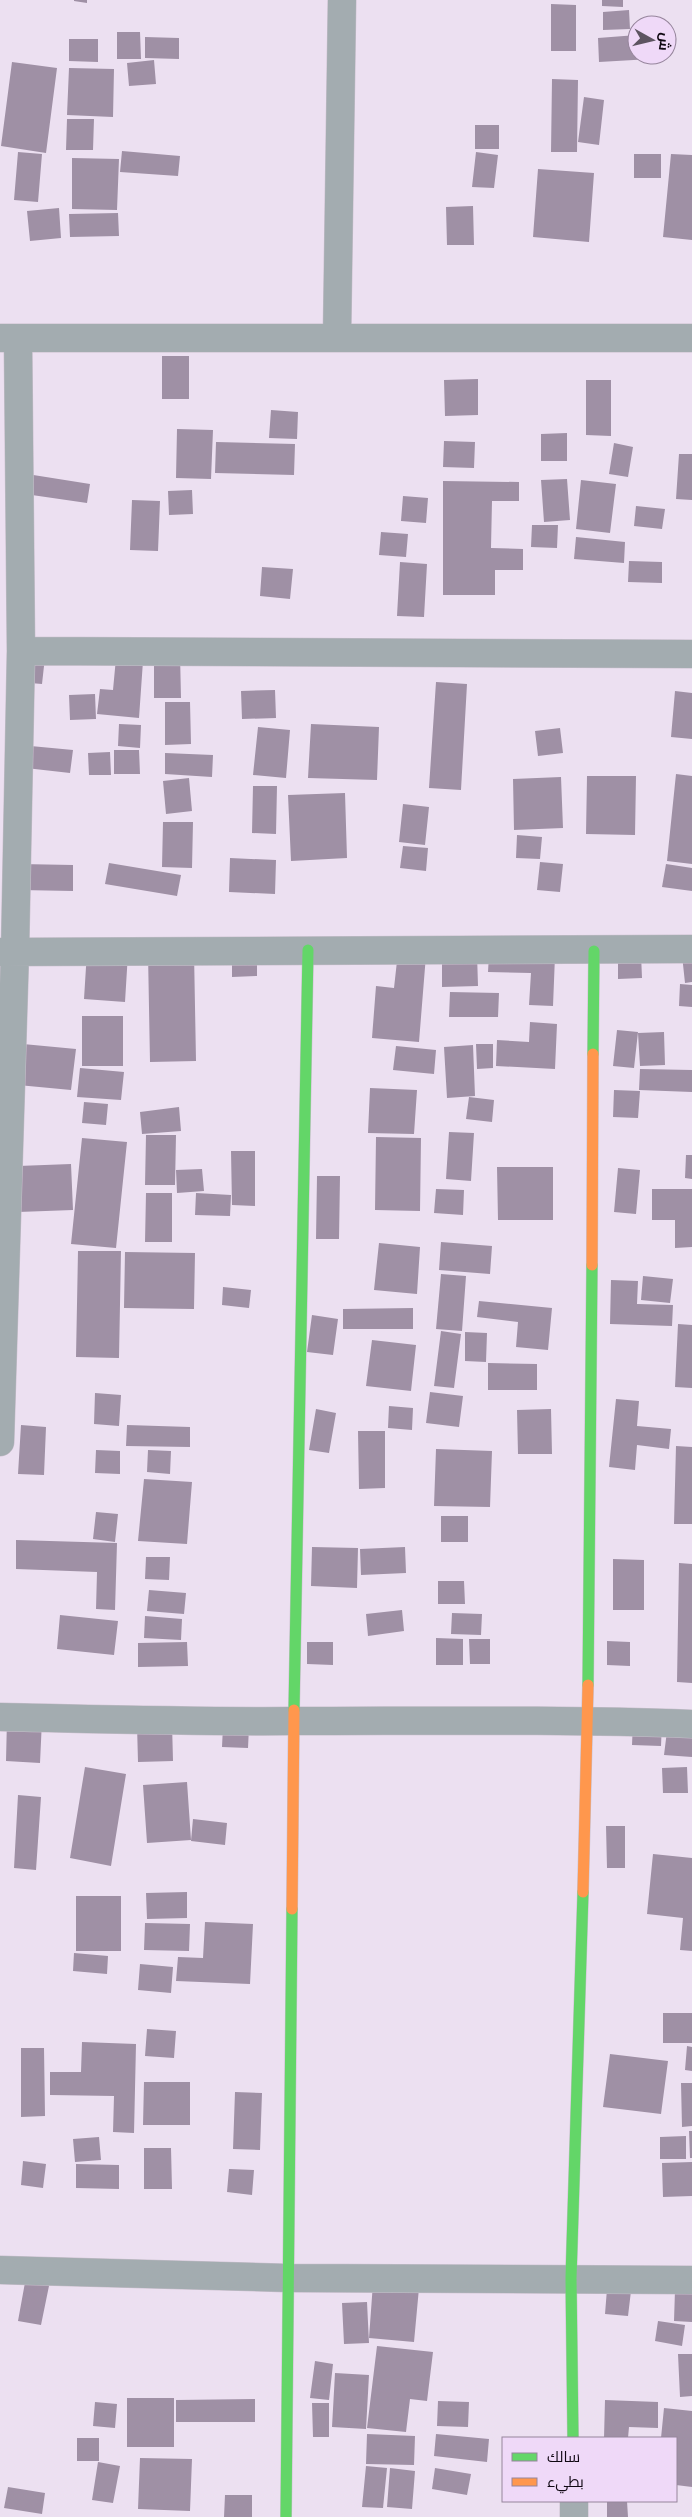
<svg xmlns="http://www.w3.org/2000/svg" width="692" height="2517" font-family="'Alegreya Sans',Cairo,sans-serif">
  <style>
    .building { fill: #9f90a5 }
    .lines { fill: none; stroke-linecap: round; stroke-linejoin: round }
    .street-casing { stroke: #c8bfcc; stroke-width: 29 }
    .fast-casing { stroke: #c8bfcc; stroke-width: 12 }
    .slow-casing { stroke: #c8bfcc; stroke-width: 12 }
    .street { stroke: #a3acb0; stroke-width: 28 }
    .fast { stroke: #63d668; stroke-width: 11 }
    .slow { stroke: #ff974d; stroke-width: 11 }
  </style>
  <rect width="100%" height="100%" fill="#ece0f1"/>
  <!-- building -->
  <path class="building" d="M74 0H87V3L74 1Z
    M602 0H623V7L602 6Z
    M551 4 576 5V51H551Z
    M629 10 630 29 603 30V12Z
    M117 32H140L141 59H117Z
    M637 35V55H651V59L599 62 598 38Z
    M145 37 179 38V59L145 58Z
    M69 39H98V62L69 61Z
    M154 60 156 84 129 86 127 63Z
    M12 62 57 68 46 153 1 146Z
    M69 68 114 69 113 117 67 115Z
    M552 79 578 80 577 152H551Z
    M584 97 604 100 599 145 578 142Z
    M67 119H94L93 150H66Z
    M475 125H499V149H475Z
    M122 151 180 156 178 176 120 172Z
    M18 152 42 154 38 202 14 200Z
    M476 152 498 155 494 188 472 187Z
    M634 154H661V178H634Z
    M671 154 692 155V240L663 237Z
    M72 158 119 159 117 210 72 209Z
    M538 169 594 173 589 242 533 237Z
    M473 206 474 245H447L446 207Z
    M59 208 61 238 30 241 27 211Z
    M118 213 119 236 70 237 69 214Z
    M162 356H189V399H162Z
    M478 379V415L445 416 444 380Z
    M586 380H611V436L586 435Z
    M271 410 298 412 297 439 269 438Z
    M177 429 213 430 211 479 176 478Z
    M567 433V461H541V434Z
    M444 441 475 442 474 468 443 467Z
    M216 442 295 444 294 475 215 473Z
    M614 443 633 447 628 477 609 474Z
    M679 454H692V500L676 499Z
    M27 474 90 484 87 503 25 494Z
    M567 479 570 520 544 522 541 480Z
    M581 480 616 484 610 533 576 529Z
    M443 481 519 482V501H492L491 548 523 549V570H495V595H443Z
    M192 490 193 514 169 515 168 491Z
    M403 496 428 498 426 523 401 521Z
    M132 500 160 501 158 551 130 550Z
    M636 506 665 509 662 529 634 526Z
    M532 525H558L557 548 531 547Z
    M381 532 408 534 406 557 379 555Z
    M576 537 625 542 624 563 574 559Z
    M629 561 662 562V583L628 582Z
    M400 562 427 564 424 617 397 616Z
    M262 567 293 569 290 599 260 596Z
    M21 654 45 657 42 684 18 682Z
    M180 654 181 698H154V655Z
    M116 658 143 661 139 718 97 714 100 689 113 690Z
    M436 682 467 684 461 790 429 788Z
    M275 690 276 718 242 719 241 691Z
    M675 691 692 693V739L671 737Z
    M95 694 96 719 70 720 69 695Z
    M165 702H190L191 744 165 745Z
    M119 724 141 725 140 748 118 746Z
    M311 724 379 727 377 780 308 778Z
    M258 727 290 730 286 778 253 775Z
    M560 728 563 753 538 756 535 731Z
    M20 745 73 750 70 773 17 767Z
    M114 750H139L140 774H114Z
    M110 752 111 775H89L88 753Z
    M165 753 213 755 212 777 165 774Z
    M676 774 692 776V864L667 861Z
    M587 776H636L635 835 586 834Z
    M561 777 563 828 514 830 513 779Z
    M189 778 192 811 166 814 163 781Z
    M253 786H277L276 834 252 833Z
    M345 793 347 858 291 861 288 795Z
    M403 804 429 807 425 845 399 842Z
    M163 822H193L192 868 162 867Z
    M517 835 542 837 540 859 516 858Z
    M403 846 428 848 426 871 400 868Z
    M230 858 276 860 275 894 229 892Z
    M540 862 563 864 560 892 537 890Z
    M109 863 181 875 177 896 105 884Z
    M20 864 73 865V891L20 890Z
    M666 864 692 868V891L662 887Z
    M87 951 128 953 125 1002 84 999Z
    M257 951V976L232 977V952Z
    M194 952 196 1061 150 1062 148 953Z
    M398 952 426 955 419 1042 372 1038 376 986 394 988Z
    M477 954 478 986 442 987V955Z
    M489 954 555 956 553 1006 529 1005 531 973 488 972Z
    M618 954H641L642 978 618 979Z
    M692 954V982L685 983 682 955Z
    M680 984 692 985V1007L679 1006Z
    M450 992 499 993 498 1017H449Z
    M82 1016H123V1066H82Z
    M530 1022 557 1024 555 1069 496 1066 497 1040 529 1042Z
    M617 1030 638 1032 634 1068 613 1066Z
    M664 1032 665 1065 640 1066 638 1033Z
    M23 1044 76 1049 71 1090 18 1085Z
    M476 1044H493V1068L477 1069Z
    M473 1045 475 1096 447 1098 444 1047Z
    M396 1046 436 1050 434 1074 393 1070Z
    M80 1068 124 1072 121 1100 77 1097Z
    M640 1069 692 1070V1092L639 1090Z
    M370 1088 417 1090 414 1134 368 1133Z
    M614 1090 640 1091 638 1118 613 1117Z
    M469 1097 494 1100 492 1122 466 1119Z
    M84 1102 108 1104 106 1125 82 1123Z
    M179 1107 181 1131 142 1134 140 1112Z
    M449 1132 474 1133 471 1181 446 1179Z
    M146 1135H176L175 1185H145Z
    M376 1137 421 1138 420 1211 375 1210Z
    M82 1138 127 1142 116 1248 71 1244Z
    M231 1151H255V1206L232 1205Z
    M686 1155H692V1179L685 1178Z
    M71 1164 73 1210 18 1212V1166Z
    M497 1167H553V1220H498Z
    M618 1168 640 1170 636 1214 614 1212Z
    M202 1169 204 1191 177 1193 176 1170Z
    M317 1176H340L339 1239H316Z
    M436 1189 464 1190 463 1215 434 1213Z
    M652 1189H692V1247L675 1248V1220H652Z
    M146 1193H172V1242H145Z
    M196 1193 231 1195 230 1216 195 1215Z
    M441 1242 492 1246 490 1274 439 1270Z
    M379 1243 420 1247 417 1294 374 1290Z
    M78 1251H121L119 1358 76 1357Z
    M125 1252 195 1253 194 1309 124 1308Z
    M441 1274 466 1276 462 1331 436 1329Z
    M643 1276 673 1279 670 1303 641 1300Z
    M611 1280 638 1281 637 1304 673 1305 672 1326 610 1324Z
    M223 1287 251 1290 249 1308 222 1305Z
    M479 1301 552 1308 548 1350 516 1347 518 1322 477 1317Z
    M413 1308V1329H343V1309Z
    M312 1315 338 1319 333 1355 307 1352Z
    M678 1324 692 1325V1388L675 1387Z
    M441 1331 461 1334 454 1388 434 1386Z
    M465 1332 487 1333 486 1362 465 1361Z
    M372 1340 416 1345 411 1391 366 1386Z
    M488 1363 537 1364V1390H488Z
    M430 1392 463 1396 459 1427 426 1423Z
    M95 1393 121 1395 119 1426 94 1424Z
    M616 1399 639 1401 637 1426 671 1429 669 1449 637 1445 635 1470 609 1467Z
    M389 1406 413 1408 412 1430 388 1428Z
    M316 1409 336 1413 329 1453 309 1450Z
    M551 1409 552 1454H518L517 1410Z
    M21 1425 46 1427 44 1475 18 1474Z
    M127 1425 190 1427V1447L126 1446Z
    M358 1431H385V1488L359 1489Z
    M676 1446 692 1447V1524H674Z
    M436 1449 492 1451 490 1507 434 1506Z
    M96 1450 120 1451V1474L95 1473Z
    M148 1450 171 1451 170 1474 147 1472Z
    M144 1479 192 1482 187 1544 138 1541Z
    M96 1512 118 1514 115 1542 93 1539Z
    M441 1516H468V1542H441Z
    M16 1540 117 1543 115 1610 96 1609 97 1572 16 1569Z
    M312 1547 358 1548 357 1588 311 1586Z
    M405 1547 406 1573 361 1575 360 1549Z
    M146 1557H170L169 1580 145 1579Z
    M613 1559 644 1560V1610H613Z
    M679 1563 692 1564V1683L677 1682Z
    M438 1581H464L465 1604H438Z
    M149 1590 186 1593 184 1614 147 1611Z
    M402 1610 404 1631 368 1636 366 1614Z
    M452 1613 482 1614 481 1635 451 1634Z
    M60 1615 118 1621 114 1655 57 1649Z
    M145 1616 182 1619 181 1640 144 1638Z
    M436 1638 463 1639V1665H436Z
    M469 1639H490V1664H470Z
    M607 1641 630 1642V1666L607 1665Z
    M187 1642 188 1666 138 1667V1643Z
    M307 1642H333V1665L307 1664Z
    M7 1719 42 1720 40 1763 6 1761Z
    M633 1721 662 1722 661 1746 632 1745Z
    M172 1723 173 1761 138 1762 137 1725Z
    M668 1723 692 1726V1757L664 1755Z
    M223 1726 249 1727 248 1748 222 1747Z
    M85 1767 126 1774 111 1866 70 1858Z
    M687 1767 688 1793H663L662 1768Z
    M187 1782 191 1840 147 1843 143 1785Z
    M18 1795 41 1797 36 1870 14 1868Z
    M193 1819 227 1823 225 1845 191 1841Z
    M606 1826H625V1868H607Z
    M653 1854 692 1858V1951L680 1950 683 1918 647 1914Z
    M187 1892V1918L147 1919 146 1893Z
    M76 1896H121V1951H76Z
    M205 1922 253 1924 250 1984 176 1981 178 1957 203 1958Z
    M145 1923 190 1924 189 1951 144 1950Z
    M74 1953 108 1956 107 1974 73 1971Z
    M140 1964 173 1967 171 1993 138 1990Z
    M663 2013H692V2043H663Z
    M147 2029 176 2031 174 2058 145 2056Z
    M82 2042 136 2044 134 2133 113 2132 114 2096 50 2095V2072H81Z
    M687 2046 692 2047V2071L685 2070Z
    M21 2048H44L45 2116 21 2117Z
    M610 2054 668 2061 661 2114 603 2107Z
    M144 2082H190V2125H143Z
    M681 2083H692V2126L682 2127Z
    M235 2092 262 2093 260 2150 233 2149Z
    M689 2131H692V2158H690Z
    M686 2136V2159H660V2137Z
    M99 2137 101 2160 75 2162 73 2139Z
    M144 2148H171L172 2189H144Z
    M23 2161 46 2164 43 2188 21 2185Z
    M692 2162V2196L663 2197 662 2163Z
    M76 2164 119 2165V2189L76 2188Z
    M229 2169 254 2170 252 2195 227 2192Z
    M26 2277 50 2281 41 2325 18 2321Z
    M373 2283 419 2288 414 2342 369 2338Z
    M607 2289 631 2291 628 2316 605 2314Z
    M675 2290 692 2291V2322L674 2321Z
    M367 2302 369 2343 344 2344 342 2303Z
    M658 2321 685 2325 682 2346 655 2341Z
    M377 2346 433 2352 427 2401 410 2399 406 2432 367 2428Z
    M678 2354H692V2396L680 2397Z
    M315 2361 333 2364 329 2400 310 2398Z
    M335 2373 369 2375 366 2429 332 2427Z
    M127 2398H174V2447H127Z
    M255 2399V2422H176V2400Z
    M605 2400 658 2402V2428L629 2427 628 2438H604Z
    M438 2401 469 2402 468 2427 437 2426Z
    M95 2402 117 2404 115 2428 93 2426Z
    M312 2403H329V2437H313Z
    M664 2408 692 2411V2487L676 2485V2438H661Z
    M367 2434 415 2436 414 2465 366 2464Z
    M436 2434 489 2439 487 2462 434 2456Z
    M77 2438H99V2461H77Z
    M140 2458 192 2459 190 2511 138 2509Z
    M98 2462 120 2466 113 2503 92 2500Z
    M366 2466 387 2468 383 2508 362 2507Z
    M390 2468 415 2471 412 2509 387 2507Z
    M435 2468 471 2474 467 2495 432 2489Z
    M8 2487 45 2493 42 2514 4 2508Z
    M225 2495H252V2517H224Z
    M607 2501H627L628 2517H607Z"/>
  <g class="lines">
    <!-- street casing -->
    <g class="street-casing">
      <path id="street" d="M337 337 342 0
        M1 338H692
        M21 651 692 654
        M0 952 692 949
        M0 1442 15 952 21 651 18 339
        M0 1717C98 1719 197 1722 295 1721 428 1721 559 1719 692 1724
        M0 2270 288 2278 692 2280
        M574 2501V2517"/>
    </g>
    <!-- fast casing -->
    <g class="fast-casing">
      <path id="fast" d="M593 1054 594 951
        M588 1685 592 1265
        M294 1710 308 950
        M573 2438 571 2278 583 1892
        M286 2517 292 1909"/>
    </g>
    <!-- slow casing -->
    <g class="slow-casing">
      <path id="slow" d="M592 1265 593 1054
        M583 1892 588 1685
        M292 1909 294 1710"/>
    </g>
    <!-- street -->
    <use href="#street" class="street"/>
    <!-- fast -->
    <use href="#fast" class="fast"/>
    <!-- slow -->
    <use href="#slow" class="slow"/>
  </g>
  <!-- legend -->
  <rect x="502" y="2437" width="175" height="65" fill="#efd9f8" stroke="#96859c"/>
  <rect x="512" y="2453" width="25" height="8" fill="#63d668" stroke="#96859c"/>
  <text x="547" y="2462" font-size="15" fill="#100813">سالك</text>
  <rect x="512" y="2478" width="25" height="8" fill="#ff974d" stroke="#96859c"/>
  <text x="547" y="2487" font-size="15" fill="#100813">بطيء</text>
  <!-- north arrow -->
  <g transform="translate(652 40) rotate(98)"><circle r="24" fill="#efd9f8" stroke="#96859c"/>
  <path d="M0-4L9 19L0 12L-9 19Z" fill="#5d5461"/>
  <text y="-8" font-size="14" font-weight="bold" text-anchor="middle" fill="#100813">ش</text>
  </g>
</svg>
